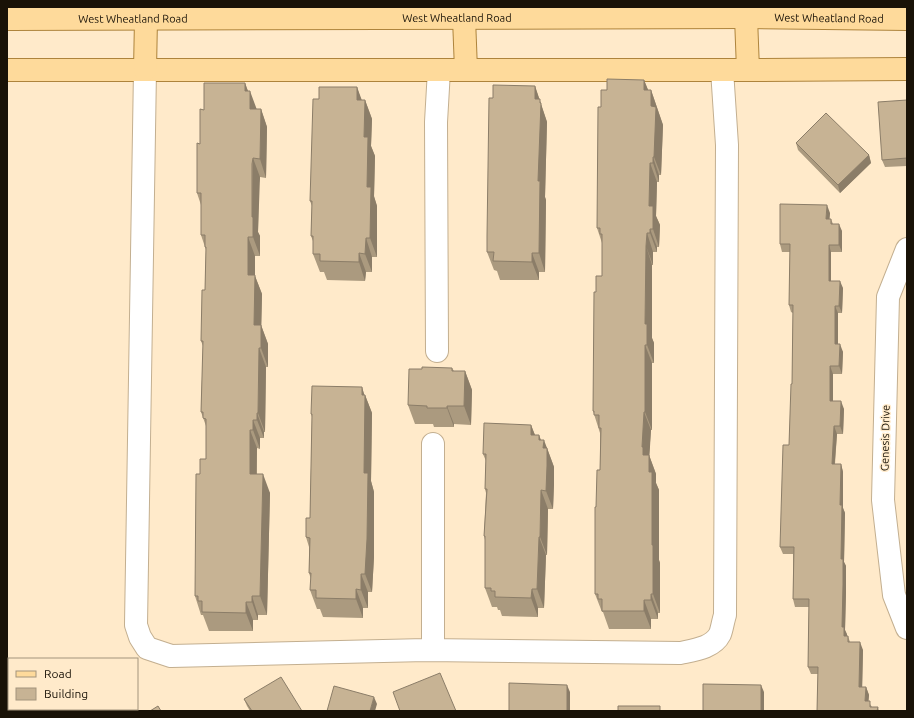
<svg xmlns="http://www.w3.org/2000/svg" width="914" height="718" font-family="Ubuntu,sans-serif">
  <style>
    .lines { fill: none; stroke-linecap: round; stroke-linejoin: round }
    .minor-casing { stroke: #c3af90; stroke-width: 24 }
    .major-casing { stroke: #ae843c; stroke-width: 24 }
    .minor { stroke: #fff; stroke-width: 22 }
    .major { stroke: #feda9b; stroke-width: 22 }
    .wall { fill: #ab9a7f }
    .shaded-wall { fill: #8b7d68 }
    .building { fill: #c7b394; stroke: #8b7d68 }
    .labels { text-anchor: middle; stroke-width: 3; stroke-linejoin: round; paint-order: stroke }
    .street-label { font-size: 11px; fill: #191207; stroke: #ffeaca }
  </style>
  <rect width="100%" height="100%" fill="#ffeaca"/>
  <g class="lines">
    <!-- minor casing -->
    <g class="minor-casing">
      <path id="minor" d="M145 70 136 625 140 637 147 648 171 656 426 650 680 653C694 650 713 648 720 634 722 629 723 621 725 615L727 145 722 70
        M907 249 888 297 883 500 894 595 907 628
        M437 351 436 122 439 70
        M433 444V650"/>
    </g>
    <!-- major casing -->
    <g class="major-casing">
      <g id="major">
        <path d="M746 17 748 70"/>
        <path d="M464 18 466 70"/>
        <path id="s1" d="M7 19 746 17 907 19"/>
        <path d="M7 70H748L907 69"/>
        <path d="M145 70 146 19"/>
      </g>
    </g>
    <!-- minor -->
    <use href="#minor" class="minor"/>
    <!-- major -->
    <use href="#major" class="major"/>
  </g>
  <!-- wall -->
  <path class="wall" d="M644 80 648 90H651L663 125 661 175H659V182H657L656 216 660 225 659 247H657V252H653V265H652V338L654 343V363H652V430H651L649 455 656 474V483L659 490V560L660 563V613H658V619H651V629H609L603 612H602L595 594 596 507 600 470V433L593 411 596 292 602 276V243L597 228 601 107 607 90Z
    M245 83 248 91 256 109H261L267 127 266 178 260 177 259 183 258 232 260 236V256H255V276L262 294 261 325 268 344V367H266L265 432H264V438H260V449L257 448V474L270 493 267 615H258V620H253V631H209L203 615H201L195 596 200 474 206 459V426L201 412 203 346 201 341 205 290 206 250 201 235V205L197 193 200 144Z
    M535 86 547 122 545 197 546 200 545 272H539V280H500L497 271 494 270 487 252 493 98Z
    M357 87 361 100H365L372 119 371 146 375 156 374 197 377 206V257H372V272H366L365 281 327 280 324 272H320L313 254V241L311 236 312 206 310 201 319 99Z
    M907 100V166L885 167 882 160Z
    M796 143 869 155 871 163 840 193 798 150Z
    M830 213 829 219H831L833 224 842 231V252H831V281L843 288 842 313H838V344L843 352 842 374H833V401L844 409 843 434H837L835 464H841L843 472V508L845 513 844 562 846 566V592L845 630 847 636H848L850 642 863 650 862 687H866L869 695 868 701 872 707H878L879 711H817L818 674H811L808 667 809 607H795L793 599V554H783L780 547 789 445 792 384 793 313 791 312 789 305 790 252H782L780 244Z
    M452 368 454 371H465L472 390 471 425 454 424V427H434L433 424H415L408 405 422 369Z
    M362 387 364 395H365L372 413 371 481 374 492V557L372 592H368V608H363V618L323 617 320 609H317L310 590 311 579 309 573V547L306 537 310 518 312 417 311 414Z
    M531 425 535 435H539L541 440 547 448 554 467V484L553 509H548L547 555H546L544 608H538V617L502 616 500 610H498L497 607H492L485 588V540L484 536 486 493 485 489 486 461 483 454Z
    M244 699 302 711H250L247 706Z"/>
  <!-- shaded-wall -->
  <path class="shaded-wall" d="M644 80 651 97V90L663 125 661 175 654 157 644 90Z
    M245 83 250 97V91L257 110 250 109 245 91Z
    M535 86 547 122 545 197 546 200 545 272 539 253 538 181 535 99Z
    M357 87 364 106 357 100Z
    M365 100 372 119 371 146 375 156 374 196 377 206V257L370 238 364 137Z
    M261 109 267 127 266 178 260 159Z
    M869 155 871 163 840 193 838 185Z
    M653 157 659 175V182L653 163Z
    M253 158 260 177 258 232 260 236V256L253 237 252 217Z
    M650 163 657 182 656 216 660 225 659 247 653 229 649 206Z
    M827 205 830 213 829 226 826 219Z
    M839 224 842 231V252L839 245Z
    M650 229 657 247V252L650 233Z
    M647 233 653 252V265L646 246Z
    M248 237 255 256V276L262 294 261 344 254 325 248 275Z
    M366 238 372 257V272L365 254Z
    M829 245 831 252V288L829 281Z
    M646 246 652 265V338L654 343V363L647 345 645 324Z
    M359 253 366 272 365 281 359 262Z
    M532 253 539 272V280L532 262Z
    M840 281 843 288 842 313 839 306Z
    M835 306 838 313V352L835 344Z
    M261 325 268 344V367L261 348Z
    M840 344 843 352 842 374 839 366Z
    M645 345 652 363V430L645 412Z
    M259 348 266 367 265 432 258 413Z
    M830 366 833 374V408L830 401Z
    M465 371 472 390 471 425 464 406Z
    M362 387 365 397V395L372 413 371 481 374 492V557L372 592 365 574Z
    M841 401 844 409 843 434 840 426Z
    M447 406 454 424V427L447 408Z
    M644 412 651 430 649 463V455L656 474V483L659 490V560L660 563V613L653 594 652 545 642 447Z
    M257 413 264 432V438L257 420Z
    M253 420 260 438V449L253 430Z
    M531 425 538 443 531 435Z
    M834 426 837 434 834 472 832 464Z
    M250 430 257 448 256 492 250 474Z
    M539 435 543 447 544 440 554 467V484L553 509 546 491 539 440Z
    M841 464 843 472V508L845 513 844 562 846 566V592L845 630 847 634V643L844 636 842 627 840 505Z
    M263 474 270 493 267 615 260 596Z
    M541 490 548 509 547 555 540 537Z
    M539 537 546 555 544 608 537 589Z
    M361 574 368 592V608L361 590Z
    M356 589 363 608V618L356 599Z
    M532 589 538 608V617L531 598Z
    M651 594 658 613V619L651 600Z
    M252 596 258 615V620L252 602Z
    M644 600 651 619V629L644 611Z
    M246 602 253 620V631L246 613Z
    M860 642 863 650 862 695 859 687Z
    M567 685 570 692V711H567Z
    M761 685 764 692V711H761Z
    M866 687 869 695 868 709 865 701Z
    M374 697 377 704 375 711H370Z
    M107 709H110V711H107Z"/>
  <!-- building -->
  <path class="building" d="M607 79 644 80V90H651V106L656 107 654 157H653V163H650L649 206H653V229H650V233H647L646 246 645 324H647V345H645V412H644L642 447H643V455H649V472H652V545H653V594H651V600H644V611H602V599H598V594H595V507H596L597 470H600L601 428H599V415H594V411H593L594 292H596V276H602V234H600V228H597L598 107H601V90H607Z
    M204 83H245V91H250V109H261L260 159 253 158 252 164V217H253V237H248V275H255L254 325H261V348H259L258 413H257V420H253V430H250V474H263L260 596H252V602H246V613L202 612V601H198V596H195L196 474H200V459H206V419L203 418V412H201L203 341H201L202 290H205L206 247H205V235H201V193H197V143L200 144V109L204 110Z
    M493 85 535 86V99H540V103H541L538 181H540L539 253H532V262L493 261 494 252H487V236L489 98H493Z
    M319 87H357V100H365L364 137H368L367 187H371L370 238H366L365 254 359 253V262L320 261V254H313V236H311L312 201H310L313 99H319Z
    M907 100V158L882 160 878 102Z
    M826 113 869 155 838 185 796 143Z
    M780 204 827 205 826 219H831V224H839V245H829V281H840L839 306H835V344H840L839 366H830V401H841L840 426H834L832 464H841L840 505H842L841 559H843V585L842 627H844V636H848V642H860L859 687H866L865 701H870V707H878L877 711H817L818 667H808L809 599H793L794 547H780L783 445H789L791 384H792L793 305H789L790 244H780Z
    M422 367 452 368V371H465L464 406H447V408H427V406L408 405 409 369H422Z
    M312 386 362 387V395H365L364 473H368L367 539 365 574H361V590L356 589V599L316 598V590H310L311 573H309L310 538 306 537V518H310L312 414H311Z
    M484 423 531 425V435H539V440H544L543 448H547V466L546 491 541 490 540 537H539L537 589H532L531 598 495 597V591H491V588H485V536H484L487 489H485L486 454H483Z
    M440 673 456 711H400L393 692Z
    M281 677 302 711H252L244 699Z
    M509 683 567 685V711H509Z
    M703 684 761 685V711H703Z
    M334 686 374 697 370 711H327Z
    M7 690H9V709H107V711H7Z
    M158 706 161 711H150Z
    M618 706H660V711H618Z"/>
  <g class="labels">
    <!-- street labels -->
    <g class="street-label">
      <text dy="4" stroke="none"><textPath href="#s1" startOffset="450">West Wheatland Road</textPath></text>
      <text dy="4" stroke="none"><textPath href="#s1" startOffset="822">West Wheatland Road</textPath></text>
      <text dy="4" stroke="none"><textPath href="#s1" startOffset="126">West Wheatland Road</textPath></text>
      <text transform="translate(885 438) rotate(-89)" y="4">Genesis Drive</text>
    </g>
  </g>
  <!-- border -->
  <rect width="914" height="718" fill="none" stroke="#191207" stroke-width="16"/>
  <!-- legend -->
  <rect x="8" y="658" width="130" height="52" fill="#ffeaca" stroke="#a3947c"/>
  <rect x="16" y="671" width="20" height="6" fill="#feda9b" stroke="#a3947c"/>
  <text x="44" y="678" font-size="12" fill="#191207">Road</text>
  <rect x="16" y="688" width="20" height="12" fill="#c7b394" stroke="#a3947c"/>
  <text x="44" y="698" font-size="12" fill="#191207">Building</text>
</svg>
